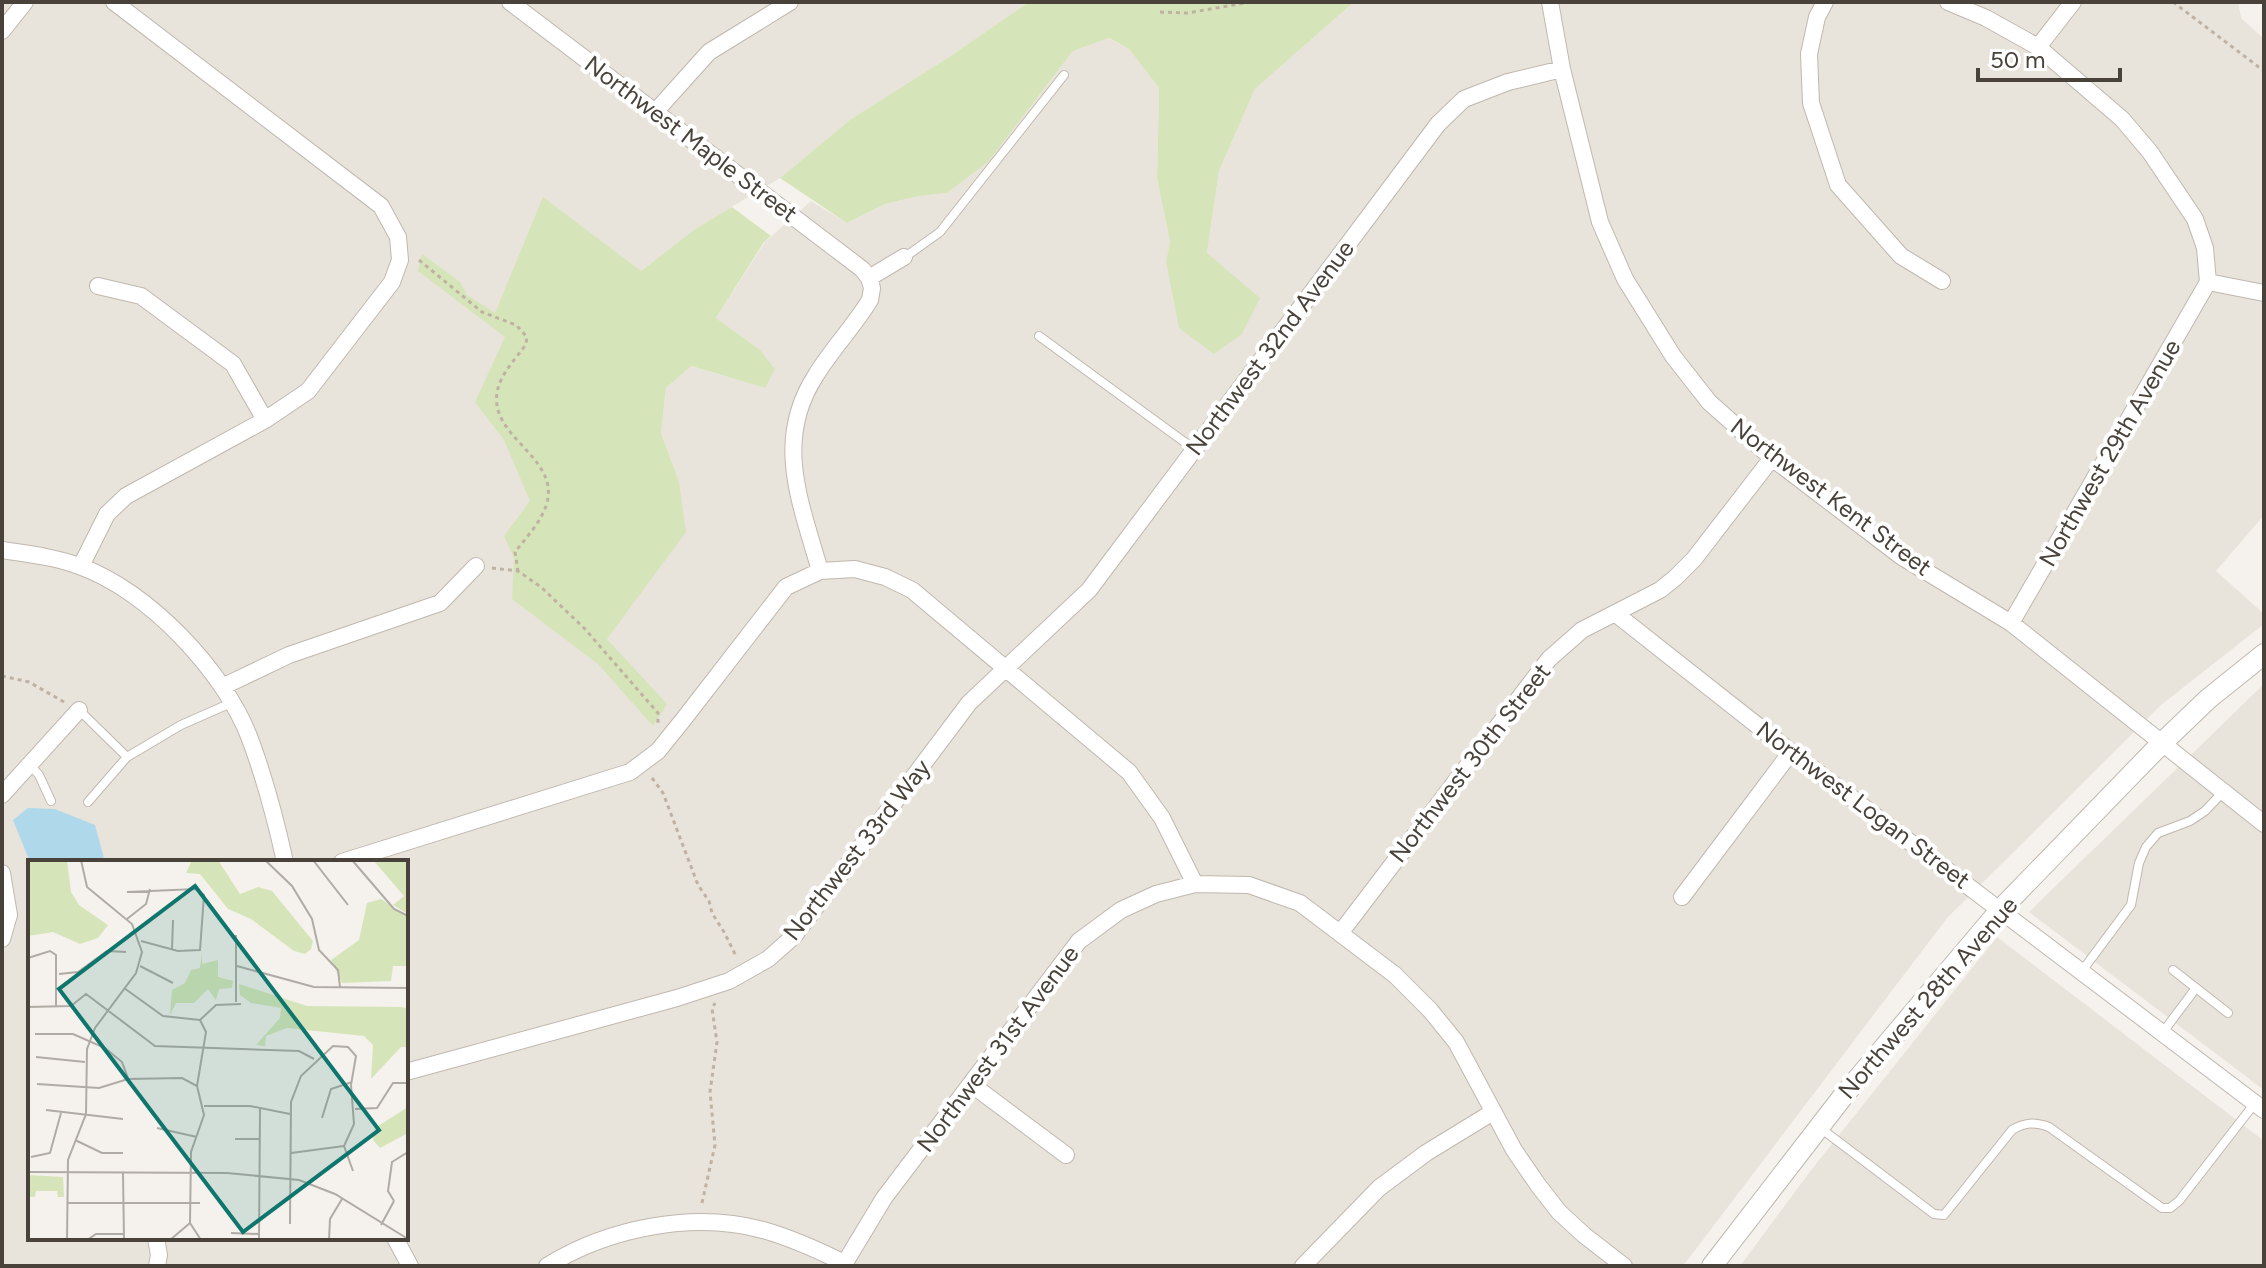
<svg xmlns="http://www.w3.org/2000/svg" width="2266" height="1268" font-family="Figtree,sans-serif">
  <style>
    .residential { fill: #e8e3db; fill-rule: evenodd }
    .green { fill: #d6e5b9 }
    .water { fill: #afd9eb }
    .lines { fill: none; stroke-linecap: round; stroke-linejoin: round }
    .service-casing { stroke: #c0b8af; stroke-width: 10 }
    .minor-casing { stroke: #c0b8af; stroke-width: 18 }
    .tertiary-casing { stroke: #c0b8af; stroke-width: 22 }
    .path { stroke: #c0b2a2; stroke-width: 3; stroke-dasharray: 4 4; stroke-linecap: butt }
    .service { stroke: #fff; stroke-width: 8 }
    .minor { stroke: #fff; stroke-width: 16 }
    .tertiary { stroke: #fff; stroke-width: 20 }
    .labels { text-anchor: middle; stroke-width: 8; stroke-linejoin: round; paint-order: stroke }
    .street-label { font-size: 24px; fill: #49423a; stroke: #fff }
    .inset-road { fill: none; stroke: #b0aba5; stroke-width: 2 }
    .view { fill: #0f766e; fill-opacity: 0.15; stroke: #0f766e; stroke-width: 4 }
    .inset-edge { fill: none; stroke: #49423a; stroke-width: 4 }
  </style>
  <rect width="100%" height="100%" fill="#f5f1ec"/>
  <!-- residential -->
  <path class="residential" d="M2 2H1029L949 57 851 119 780 178 695 229 641 271 608 285 679 482 661 433 666 388 690 366 765 388 759 349 716 318 765 242 811 201 847 223 885 204 919 196 947 193 988 162 1073 51 1108 38 1129 49 1159 88 1157 178 1170 242 1166 261 1207 253 1219 171 1255 89 1354 2H2238L2241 18 2264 39V515L2216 571 2264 614V624L2161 705 1947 918 1683 1266H2ZM30 862H406V1238H30Z
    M2264 684V1090L2029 912Z
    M1997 937 2264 1141V1266H1740L1812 1169Z"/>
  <!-- green -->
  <path class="green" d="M1029 2H1354L1255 89 1219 171 1207 253 1260 298 1242 334 1214 354 1179 328 1166 261 1170 242 1157 178 1159 88 1129 49 1109 38 1073 51 988 162 947 193 919 196 885 204 847 223 780 178 851 119 949 57Z
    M543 197 641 271 695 229 732 207 771 236 764 242 716 318 759 349 775 369 765 388 691 366 666 388 661 433 679 482 686 532 607 639 667 704 653 726 598 664 512 599 514 558 504 536 530 501 504 440 475 402 505 337 418 271 422 254 460 282 467 295 495 313Z"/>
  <!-- water -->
  <path class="water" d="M28 808 55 809 95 825 105 862H30L13 820Z"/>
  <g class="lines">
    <!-- service casing -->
    <g class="service-casing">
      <path id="service" d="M905 257 940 232 1064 75
        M1039 336 1194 449
        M79 710 127 757
        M30 765 39 775 51 801
        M88 802 127 757 181 725 231 703
        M2173 970 2196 988
        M2082 971 2131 905 2139 863 2146 847 2158 833 2190 821 2205 811 2222 793
        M2163 1032 2196 988 2228 1013
        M1819 1127 1934 1214 1944 1215 2012 1130C2025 1122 2035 1122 2049 1127L2162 1208H2170L2179 1201 2255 1103"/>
    </g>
    <!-- minor casing -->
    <g class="minor-casing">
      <path id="minor" d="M510 2 862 269 869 278
        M1550 2 1562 69 1600 222 1625 279 1673 356 1709 402 1772 458 1902 557 2011 623 2264 824
        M1825 2 1817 17 1809 54 1811 103 1838 185 1901 256 1942 281
        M1948 2 1986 18 2038 47 2122 119 2150 152 2195 219 2205 248 2208 282
        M2 31 25 2
        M2038 47 2073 2
        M656 111 709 52 790 2
        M2208 282 2264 293
        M98 286 141 296 233 364 265 420
        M2 550C28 554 55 557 79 566 148 590 225 672 250 739 265 779 276 821 285 862
        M81 566 107 514 126 496 265 420 308 391 392 282 400 260 398 237 381 206 114 2
        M820 571C801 503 773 441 816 375 832 349 854 326 870 300L872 288 869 278 904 257
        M1616 614 1791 752 2264 1110
        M2011 623 2208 282
        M224 686 289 655 440 603 476 566
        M2 795 79 710
        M342 862 630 772 658 751 683 720 786 587 820 571 855 569 885 577 912 590 1129 772 1162 818 1195 884
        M2 873 9 915 2 939
        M1682 897 1791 752
        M1341 932 1549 659 1582 630 1660 590 1675 578 1694 559 1772 458
        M406 1072 677 998 729 981 768 959 794 936 969 703 1089 590 1438 124 1464 99 1508 82 1562 69
        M971 1084 1066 1155
        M156 1238 159 1255 157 1266
        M395 1238 410 1266
        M547 1266C608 1228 693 1211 763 1230 791 1238 818 1250 844 1263
        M843 1266 884 1198 1079 941 1121 910 1156 894 1195 884 1249 885 1300 903 1395 975 1430 1010 1456 1042 1514 1150 1538 1185 1559 1212 1584 1235 1624 1266
        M1303 1266 1379 1188 1426 1153 1493 1112"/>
    </g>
    <!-- tertiary casing -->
    <g class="tertiary-casing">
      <path id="tertiary" d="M1712 1266 1844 1095 2001 909 2161 744 2208 699 2264 654"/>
    </g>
    <!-- path -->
    <path class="path" d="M2173 2 2264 71
      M1160 12 1187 13 1251 2
      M419 260 482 312 516 325 527 337 526 344C518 356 507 367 501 380 476 435 564 454 546 506 540 523 526 538 515 552L518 571
      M492 568 518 571 541 587 584 628 658 713V723
      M2 676 29 682 64 702
      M652 778 663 793 698 885 709 901 712 913 724 932 736 956
      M702 1203 715 1145 710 1092 717 1042 712 1009 715 1003"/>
    <!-- service -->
    <use href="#service" class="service"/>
    <!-- minor -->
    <use href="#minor" class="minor"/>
    <!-- tertiary -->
    <use href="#tertiary" class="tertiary"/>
  </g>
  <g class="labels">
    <!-- street labels -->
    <g class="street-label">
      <text transform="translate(691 139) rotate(37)" y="8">Northwest Maple Street</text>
      <text transform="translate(1270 348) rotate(-53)" y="8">Northwest 32nd Avenue</text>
      <text transform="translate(2110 453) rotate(-60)" y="8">Northwest 29th Avenue</text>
      <text transform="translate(1831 497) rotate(37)" y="8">Northwest Kent Street</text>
      <text transform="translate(1470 763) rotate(-52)" y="8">Northwest 30th Street</text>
      <text transform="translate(1863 805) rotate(37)" y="8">Northwest Logan Street</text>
      <text transform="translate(857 850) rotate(-52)" y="8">Northwest 33rd Way</text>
      <text transform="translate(1928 998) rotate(-49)" y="8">Northwest 28th Avenue</text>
      <text transform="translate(998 1049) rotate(-53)" y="8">Northwest 31st Avenue</text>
    </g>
  </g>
  <!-- overview -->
  <g transform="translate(28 860)">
    <rect width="380" height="380" fill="#f5f1ec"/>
    <path d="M0 0H39L43 32 51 45 80 65 70 78 52 84 25 72 0 76ZM164 0H190L212 34 230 27 244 31 285 81 283 89 277 94 266 91 223 59 200 49 172 14 158 13ZM345 0H380V54L365 45 376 36ZM353 39 380 57V106H365L363 121 314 123 303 100 331 80 339 43ZM174 92V104L190 100V117L205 121 204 128 191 129 188 140 180 129 166 143H148L142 155 144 130 157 123 163 110 172 108ZM211 124 279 146 374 147 380 149V187H373L343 219 345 185 336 176 259 168 238 176 237 186 228 185 252 158 253 148 223 143 212 135ZM380 247V273L352 288 345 280 347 268ZM0 315 35 317 36 337H30L29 331H8L7 337H0Z" fill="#d6e5b9"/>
    <path class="inset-road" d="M237 0 264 26 284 59 291 90 310 110 312 127M285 0 320 45M324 0 366 49 380 56M99 32 168 29 176 35 172 90 150 91 113 81M99 59 118 44 122 29M144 89 145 60M0 98 22 91 28 95V147M112 106 145 123M209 106 286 127 380 128M31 114 50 112 79 91 98 92M96 128 135 156 172 160M208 142V75M0 147 43 146 58 134 127 186 271 191 286 199M172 160 188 145 213 144M7 174H45L77 188 94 202 100 218M8 197 57 202M9 224 71 228 100 219 154 218 169 226 176 255 163 292 162 363 173 380M169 226 178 172 172 160M176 246H222L262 254M327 249 349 248 365 223H380M18 250 95 259M294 258 303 229 324 222M129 268 169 277M207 279H232M47 280 74 293H95M316 286 325 311M263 293 316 286M3 297 22 293 33 253M0 312 199 313 271 320 307 334 380 379M95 313 96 380M366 341 360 331 364 302 380 292M39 343H172M262 364 263 242 273 216 305 186 320 187 328 196 323 225 326 264 316 286M353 365 366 341M203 373 231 374M39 380 40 300 58 254 59 189 67 168 108 113 114 92 104 64 59 27 53 0M59 380 68 374H95M142 380 162 363M231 380 232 249M301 380 302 359 314 339"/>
    <path class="view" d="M167 26 351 270 215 372 31 129Z"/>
    <rect width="380" height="380" class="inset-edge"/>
  </g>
  <!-- border -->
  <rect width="2266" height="1268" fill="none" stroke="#49423a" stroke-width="8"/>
  <!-- scale -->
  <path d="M1978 68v12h142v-12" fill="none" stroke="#49423a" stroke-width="4"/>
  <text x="1990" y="68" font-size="24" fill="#49423a" stroke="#ffffff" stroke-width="6" paint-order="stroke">50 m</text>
</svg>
